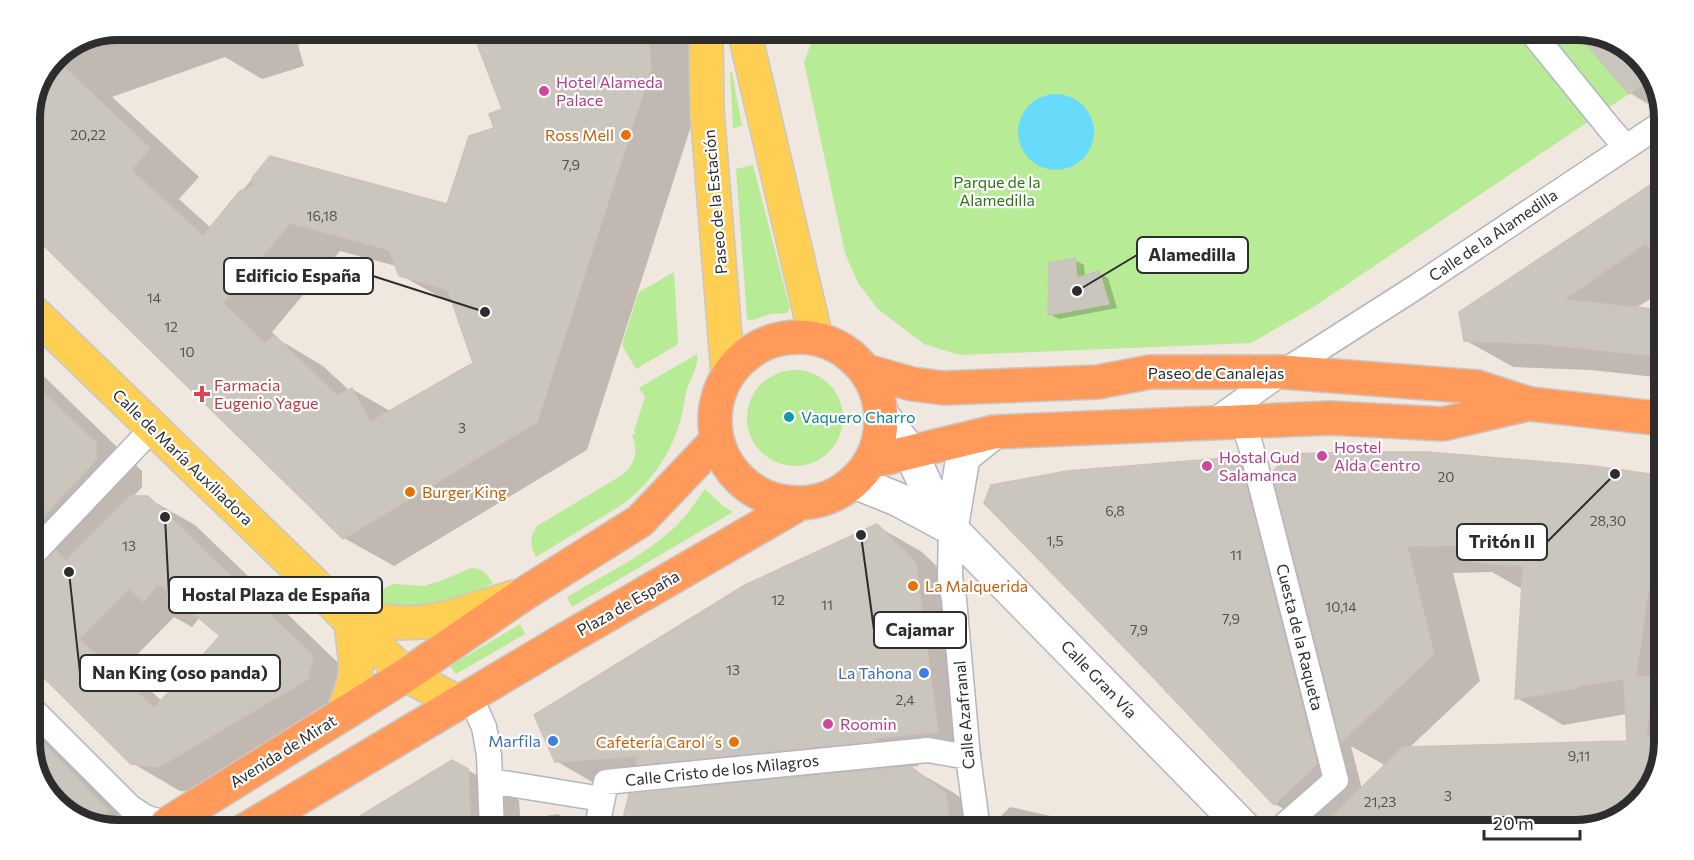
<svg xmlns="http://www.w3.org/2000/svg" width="1694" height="860" font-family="Commissioner,sans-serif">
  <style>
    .green { fill: #b7eb96 }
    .water { fill: #68dbfb }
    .shadow { fill: #0003; fill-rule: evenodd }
    .building { fill: #cbc6bd; stroke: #ccc3b7; stroke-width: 1.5; fill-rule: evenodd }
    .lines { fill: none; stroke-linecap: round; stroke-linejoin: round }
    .street-casing { stroke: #b2b6c2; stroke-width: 27 }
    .secondary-casing { stroke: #b2b6c2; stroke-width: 36 }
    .primary-casing { stroke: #c8c8c8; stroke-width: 36 }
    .highway-casing { stroke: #c8c8c8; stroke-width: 36 }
    .street { stroke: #fff; stroke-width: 24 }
    .secondary { stroke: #fff; stroke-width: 33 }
    .primary { stroke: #ffcf54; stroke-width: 33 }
    .highway { stroke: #ff9a5a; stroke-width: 33 }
    .hotel-dot { fill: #d1479c; stroke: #fff; stroke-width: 2 }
    .food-dot { fill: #e8710a; stroke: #fff; stroke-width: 2 }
    .health-dot { fill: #e0444e; stroke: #fff; stroke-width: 2 }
    .culture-dot { fill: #0f9aa8; stroke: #fff; stroke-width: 2 }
    .shop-dot { fill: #3f7fe0; stroke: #fff; stroke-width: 2 }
    .labels { text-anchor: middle; stroke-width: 4.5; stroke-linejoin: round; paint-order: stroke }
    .number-label { font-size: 14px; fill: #545351 }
    .hotel-label { font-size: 16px; fill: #b23c85; stroke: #fff; text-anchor: start }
    .food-label { font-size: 16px; fill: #c56008; stroke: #fff; text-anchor: end }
    .park-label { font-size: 16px; fill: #2c7413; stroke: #fff }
    .street-label { font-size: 16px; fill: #2d2d2d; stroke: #fff }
    .health-label { font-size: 16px; fill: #be3a42; stroke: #fff; text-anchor: start }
    .culture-label { font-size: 16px; fill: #0d838f; stroke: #fff; text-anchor: start }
    .shop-label { font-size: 16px; fill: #366cbe; stroke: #fff; text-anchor: end }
    .rim { fill: none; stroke: #2d2d2d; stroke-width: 8 }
    .leader { fill: none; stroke: #2d2d2d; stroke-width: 2 }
    .callout-dot { fill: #2d2d2d; stroke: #fff; stroke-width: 2 }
    .callout { fill: #fff; stroke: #2d2d2d; stroke-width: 2 }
    .callout-label { font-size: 18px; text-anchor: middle; font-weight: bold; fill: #2d2d2d }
  </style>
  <rect width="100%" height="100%" fill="#f0e7de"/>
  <!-- green -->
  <path class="green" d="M816 30H1574L1629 94 1312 308 1251 343 960 355 924 344 878 309 858 283 845 253 804 62Z
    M730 72H732L742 126 733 128Z
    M753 165 790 308 787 313 771 314 753 320H748L747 317 736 169Z
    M674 272 678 340 677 345 636 369 622 345 638 294 641 291Z
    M697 354C699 365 691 378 687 389 684 401 683 414 679 425 669 457 649 484 623 504L536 557C530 545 529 537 537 526L622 475C635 465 639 450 632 435L636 433 634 431 645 397 639 388Z
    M747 418a48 48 0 1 1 96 0a48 48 0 1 1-96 0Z
    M705 489 723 506 733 512 572 607 567 597C602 576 642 557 673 529 686 517 695 503 705 489Z
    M471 568C482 568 487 574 493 583L458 603 399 610 371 599 385 588 393 584 424 586 443 580Z
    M520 624 525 634 456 674 450 666Z"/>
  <!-- water -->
  <path class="water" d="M1018 132a38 38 0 1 1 76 0a38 38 0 1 1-76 0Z"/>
  <!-- shadow -->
  <path class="shadow" d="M118 30H338L298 45 304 66 262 79 225 57 112 97 199 177 179 199 211 228 270 158 448 206 496 129 504 110 475 30H695L700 98 587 450 394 566 344 538 30 113 56 56ZM340 251 396 266 400 275 455 305 475 363 390 411 352 389 350 391 323 366 281 341 272 332Z
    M1576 30 1614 39 1649 69 1658 97 1648 104 1630 93Z
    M1664 177V290L1636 308 1664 311V378L1591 370 1513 367 1465 340Z
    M1075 260 1084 265 1085 277 1099 273 1108 278 1117 308 1059 319 1050 314Z
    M30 363 142 471V487L132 498H147L195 525 360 684 206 793 180 791 132 763 30 662ZM174 617 192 627 200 617 222 636 162 701 125 667Z
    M1237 458 1276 481 1664 477V742L1655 780 1624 815 1576 830H1320L1275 804 1182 705ZM1492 572 1520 588H1523L1517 698 1563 725 1627 714 1628 742 1408 749 1480 681 1453 573ZM1351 746 1386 766 1362 789Z
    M877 526 922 552 958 587 960 592 982 758 915 763 919 766 909 767 954 793 989 820 990 830H625L683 790 669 782 601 787 556 761Z
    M30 711 147 830H118L80 821 45 791 30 748Z
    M468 770 519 800 521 830H339Z
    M1010 807 1113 830H1000L999 818Z
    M558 814 586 830H528V819Z"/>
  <!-- building -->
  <path class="building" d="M472 30H648L651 69 537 422 343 539 30 232V113L55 59 150 148 131 170 203 236 240 191 254 186 252 178 270 156 447 204 469 136 494 128 489 114 502 109ZM290 223 389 250 399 276 448 290 473 363 370 422 352 388 337 396 274 335 265 344 223 303Z
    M1574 30 1614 39 1649 69 1652 79 1629 94Z
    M1664 176V269L1646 243 1563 300 1664 310V357L1543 344 1464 341 1459 312Z
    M1075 258 1077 278 1099 271 1109 304 1048 315 1049 263Z
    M30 380 96 443V460L34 526 37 529 30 536Z
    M1356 452H1428L1594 466 1664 476V588L1649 586 1636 676 1653 677 1646 737H1664V742L1655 780 1624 815 1576 830H1318L1403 747 1627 741 1624 679 1578 686V688L1515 699 1523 566 1472 562 1471 545 1407 546 1434 654 1341 742 1272 473 1287 454Z
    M1237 457 1250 500 1317 764 1274 805 1149 673 984 503 991 485 1067 471Z
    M130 496H148L313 656 308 679 159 767 131 764 30 664V571L35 570 40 567 56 550 66 561ZM158 583 220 636 154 708 79 639 129 589 144 602Z
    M877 524 913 560 916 565 938 732 873 738 877 741 636 765 638 756 555 762 534 715 745 585Z
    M30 730 109 811 95 825 80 821 45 791 30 748Z
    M452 760 468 769 471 830H337Z
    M910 766 946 794 950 830H624L622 823 629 794Z"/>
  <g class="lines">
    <!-- street casing -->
    <g class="street-casing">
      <path id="street" d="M1530 30 1611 130 1626 147
        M1243 422 1251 447 1336 780 1279 830
        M1211 423 1283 372 1416 287 1664 122
        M951 529 950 578 954 599 968 757 978 830
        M30 557 153 428
        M470 696 484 727 489 755 492 830
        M30 707 130 807 145 817 167 824
        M491 781 602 799
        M610 830 598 822 606 782 928 750 968 757"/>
    </g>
    <!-- secondary casing -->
    <g class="secondary-casing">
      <path id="secondary" d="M882 415 911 453 926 486 951 529 1246 830
        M855 482 897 499 951 528
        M951 529 963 457 994 432"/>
    </g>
    <!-- primary casing -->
    <g class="primary-casing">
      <path id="primary" d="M706 30 707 110 728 374
        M744 30 816 338
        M30 309 311 581 351 622 406 675 459 703
        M338 606C355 612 374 620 392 622 434 627 474 609 514 597
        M343 714 354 682 356 666 351 622"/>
    </g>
    <!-- highway casing -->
    <g class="highway-casing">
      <path id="highway" d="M715 420a83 83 0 1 1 166 0a83 83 0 1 1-166 0Z
        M866 371 912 384 944 388 1098 382 1150 372H1283L1477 387 1530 404 1664 419
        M870 462 994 432 1330 418 1443 424 1528 404
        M162 830 167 824 406 675 527 592 640 521 717 440
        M245 830 559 643 799 504"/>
    </g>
    <!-- street -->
    <use href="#street" class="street"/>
    <!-- secondary -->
    <use href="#secondary" class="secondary"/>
    <!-- primary -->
    <use href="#primary" class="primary"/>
    <!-- highway -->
    <use href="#highway" class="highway"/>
  </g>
  <!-- markers -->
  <g class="hotel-dot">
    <circle cx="544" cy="91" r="6"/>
    <circle cx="1322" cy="456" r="6"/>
    <circle cx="1207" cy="466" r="6"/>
    <circle cx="828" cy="724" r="6"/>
  </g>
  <g class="food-dot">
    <circle cx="626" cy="135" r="6"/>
    <circle cx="410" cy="492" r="6"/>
    <circle cx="913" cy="586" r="6"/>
    <circle cx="734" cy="742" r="6"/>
  </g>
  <path class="health-dot" d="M199 385h6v6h6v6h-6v6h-6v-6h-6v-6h6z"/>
  <circle class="culture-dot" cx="789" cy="417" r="6"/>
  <g class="shop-dot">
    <circle cx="924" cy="673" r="6"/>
    <circle cx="553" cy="741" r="6"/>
  </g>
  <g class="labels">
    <!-- number labels -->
    <g class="number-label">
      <text x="88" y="140">20,22</text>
      <text x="571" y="170">7,9</text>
      <text x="322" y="221">16,18</text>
      <text x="154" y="303">14</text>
      <text x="171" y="332">12</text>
      <text x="187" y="357">10</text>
      <text x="462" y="433">3</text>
      <text x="1446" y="482">20</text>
      <text x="1115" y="516">6,8</text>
      <text x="1608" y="526">28,30</text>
      <text x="1055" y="546">1,5</text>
      <text x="129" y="551">13</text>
      <text x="1236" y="560">11</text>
      <text x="778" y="605">12</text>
      <text x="827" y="610">11</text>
      <text x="1341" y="612">10,14</text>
      <text x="1231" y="624">7,9</text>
      <text x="1139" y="635">7,9</text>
      <text x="733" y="675">13</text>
      <text x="905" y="705">2,4</text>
      <text x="1579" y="761">9,11</text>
      <text x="1448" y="801">3</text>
      <text x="1380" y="807">21,23</text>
    </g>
    <!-- hotel labels -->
    <g class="hotel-label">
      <text x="556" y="88">Hotel Alameda<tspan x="556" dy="18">Palace</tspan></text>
      <text x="1334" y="453">Hostel<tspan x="1334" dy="18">Alda Centro</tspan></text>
      <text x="1219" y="463">Hostal Gud<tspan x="1219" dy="18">Salamanca</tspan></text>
      <text x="840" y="730">Roomin</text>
    </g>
    <!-- food labels -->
    <g class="food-label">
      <text x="614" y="141">Ross Mell</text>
      <text x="422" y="498" text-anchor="start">Burger King</text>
      <text x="925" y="592" text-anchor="start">La Malquerida</text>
      <text x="722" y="748">Cafetería Carol´s</text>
    </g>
    <!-- park labels -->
    <g class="park-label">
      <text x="997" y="188">Parque de la<tspan x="997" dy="18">Alamedilla</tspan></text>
    </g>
    <!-- street labels -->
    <g class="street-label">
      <text transform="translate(715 202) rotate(-95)" y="6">Paseo de la Estación</text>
      <text transform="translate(1493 235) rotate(-34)" y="6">Calle de la Alamedilla</text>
      <text x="1216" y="379">Paseo de Canalejas</text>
      <text transform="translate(183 457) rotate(44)" y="6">Calle de María Auxiliadora</text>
      <text transform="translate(628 603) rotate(-30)" y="6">Plaza de España</text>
      <text transform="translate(1300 637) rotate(76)" y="6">Cuesta de la Raqueta</text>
      <text transform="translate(1099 679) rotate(46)" y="6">Calle Gran Vía</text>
      <text transform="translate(964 715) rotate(-95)" y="6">Calle Azafranal</text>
      <text transform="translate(283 751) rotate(-32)" y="6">Avenida de Mirat</text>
      <text transform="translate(722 770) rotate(-6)" y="6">Calle Cristo de los Milagros</text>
    </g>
    <!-- health labels -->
    <g class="health-label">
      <text x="214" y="391">Farmacia<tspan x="214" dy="18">Eugenio Yague</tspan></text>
    </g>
    <!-- culture labels -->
    <g class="culture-label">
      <text x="801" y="423">Vaquero Charro</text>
    </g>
    <!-- shop labels -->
    <g class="shop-label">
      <text x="912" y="679">La Tahona</text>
      <text x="541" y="747">Marfila</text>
    </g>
  </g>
  <!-- crop -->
  <path d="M0 0H1694V860H0ZM118 40H1576A78 78 0 0 1 1654 118V742A78 78 0 0 1 1576 820H118A78 78 0 0 1 40 742V118A78 78 0 0 1 118 40Z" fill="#fff" fill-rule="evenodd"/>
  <path class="rim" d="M118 40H1576A78 78 0 0 1 1654 118V742A78 78 0 0 1 1576 820H118A78 78 0 0 1 40 742V118A78 78 0 0 1 118 40Z"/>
  <!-- callouts -->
  <path class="leader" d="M1077 291L1137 255M485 312L373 276M1615 474L1547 542M165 517L169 595M861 535L874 630M69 572L80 673"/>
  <g class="callout-dot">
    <circle cx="1077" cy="291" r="6"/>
    <circle cx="485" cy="312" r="6"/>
    <circle cx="1615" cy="474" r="6"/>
    <circle cx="165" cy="517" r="6"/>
    <circle cx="861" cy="535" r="6"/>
    <circle cx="69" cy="572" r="6"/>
  </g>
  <g class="callout">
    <rect x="1137" y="237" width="111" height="36" rx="6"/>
    <rect x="224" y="258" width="149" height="36" rx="6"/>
    <rect x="1457" y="524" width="90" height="36" rx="6"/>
    <rect x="169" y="577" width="213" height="36" rx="6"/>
    <rect x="874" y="612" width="92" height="36" rx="6"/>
    <rect x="80" y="655" width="200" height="36" rx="6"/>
  </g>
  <g class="callout-label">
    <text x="1192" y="261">Alamedilla</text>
    <text x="298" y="282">Edificio España</text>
    <text x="1502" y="548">Tritón II</text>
    <text x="276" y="601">Hostal Plaza de España</text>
    <text x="920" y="636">Cajamar</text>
    <text x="180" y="679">Nan King (oso panda)</text>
  </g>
  <!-- scale -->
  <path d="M1484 830v9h96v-9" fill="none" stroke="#2d2d2d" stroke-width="3"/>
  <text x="1493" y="830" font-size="18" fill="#2d2d2d" stroke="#ffffff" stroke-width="4.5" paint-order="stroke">20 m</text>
</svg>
